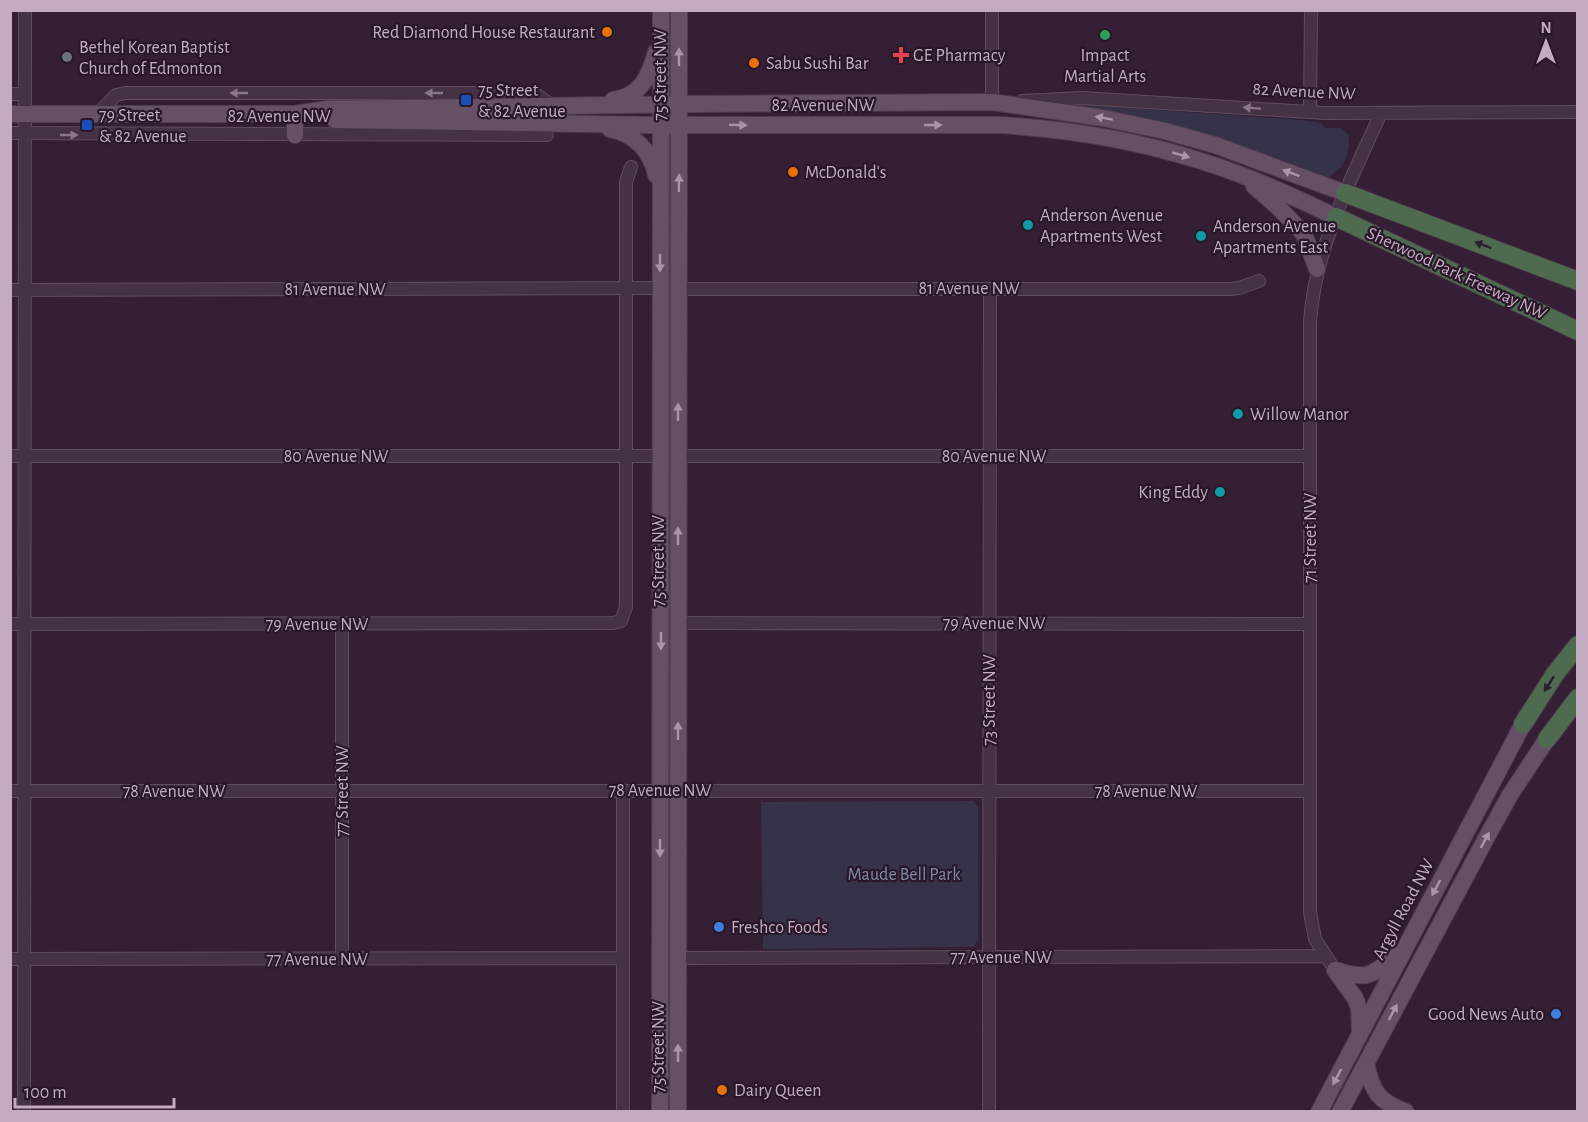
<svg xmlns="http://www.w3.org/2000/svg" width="1588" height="1122" font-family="'Alegreya Sans',sans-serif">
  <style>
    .green { fill: #363248 }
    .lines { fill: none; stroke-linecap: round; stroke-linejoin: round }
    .minor-casing { stroke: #604d60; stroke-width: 14 }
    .major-casing { stroke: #4e3c4f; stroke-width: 18 }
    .highway-casing { stroke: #4c3a4c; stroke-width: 20 }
    .minor { stroke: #453245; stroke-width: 12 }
    .major { stroke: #655065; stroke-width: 16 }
    .highway { stroke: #4f6b4f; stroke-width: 18 }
    .oneway { fill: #ac95ab }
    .oneway2 { fill: #8a758a }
    .oneway3 { fill: #2d202d }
    .food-dot { fill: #e8710a; stroke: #291829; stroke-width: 2 }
    .leisure-dot { fill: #2e9e5b; stroke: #291829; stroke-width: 2 }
    .health-dot { fill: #e0444e; stroke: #291829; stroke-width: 2 }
    .worship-dot { fill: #6b7280; stroke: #291829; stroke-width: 2 }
    .transit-dot { fill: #1a4fb4; stroke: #291829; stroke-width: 2 }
    .culture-dot { fill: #0f9aa8; stroke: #291829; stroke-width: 2 }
    .shop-dot { fill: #3f7fe0; stroke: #291829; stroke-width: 2 }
    .labels { text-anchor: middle; stroke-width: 4.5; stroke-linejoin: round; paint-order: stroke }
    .poi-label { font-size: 18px; fill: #c3acc2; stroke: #291829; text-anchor: start }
    .street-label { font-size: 18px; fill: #c3acc2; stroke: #291829 }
    .park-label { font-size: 18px; fill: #7b8ba2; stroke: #291829 }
  </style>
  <rect width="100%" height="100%" fill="#341f34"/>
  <!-- green -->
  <path class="green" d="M1083 105H1125L1141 109 1301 120 1321 123 1325 128H1340L1348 134C1351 143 1347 160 1341 167 1337 172 1333 171 1330 178L1328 177 1228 141 1173 124Z
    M973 801 978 807V940L974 947 763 949 761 802Z"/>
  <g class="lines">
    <!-- minor casing -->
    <g class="minor-casing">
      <path id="minor" d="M992 10V102H998
        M10 94H24
        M1022 101 1082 98 1325 113 1578 112
        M1310 112 1311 10
        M97 115 116 95 125 93H529L536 94 552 106
        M10 133 547 135
        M678 289H1230L1239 288 1259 281
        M10 290 660 288
        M10 456H661
        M678 456H1310
        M342 623V959
        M678 623 1310 624
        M10 624 613 623 621 621 626 607V182L631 167
        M10 791H1310
        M678 958 1325 956
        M10 959 623 958
        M1335 970 1315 939 1310 912V322C1315 247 1351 180 1381 113
        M24 1112 25 10
        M623 1112V790
        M989 1112 990 289"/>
    </g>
    <!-- major casing -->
    <g class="major-casing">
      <path id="major" d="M613 100C641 96 649 77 656 52
        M10 114H295L328 109 694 104 992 102 1103 118 1165 131 1215 145 1345 193
        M295 114V135
        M335 120 650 125H999C1068 129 1135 140 1201 161 1247 175 1292 196 1336 217
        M610 129C634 133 651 151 656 175
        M1254 186 1278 207 1304 234 1317 269
        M1335 970C1370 981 1371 975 1399 954
        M1335 970 1355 998 1359 1008 1360 1031
        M1366 1063C1372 1092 1378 1101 1406 1112
        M660 1112 661 10
        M678 1112 679 10
        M1319 1112 1523 724
        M1340 1112 1490 831 1510 795 1547 739"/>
    </g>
    <!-- highway casing -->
    <g class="highway-casing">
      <path id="highway" d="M1345 193 1578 281
        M1336 217 1578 331
        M1523 724 1555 674 1578 645
        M1547 739 1578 698"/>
    </g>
    <!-- minor -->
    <use href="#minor" class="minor"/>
    <!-- major -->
    <use href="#major" class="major"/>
    <!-- highway -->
    <use href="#highway" class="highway"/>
  </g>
  <!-- one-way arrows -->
  <defs><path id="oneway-solid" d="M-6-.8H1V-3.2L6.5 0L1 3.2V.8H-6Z" transform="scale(1.5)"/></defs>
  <g class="oneway">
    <use href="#oneway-solid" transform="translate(679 57) rotate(-90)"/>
    <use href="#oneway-solid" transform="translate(1104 118) rotate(-170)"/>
    <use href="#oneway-solid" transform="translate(738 125) rotate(1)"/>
    <use href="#oneway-solid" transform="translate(933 125)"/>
    <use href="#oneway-solid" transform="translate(1181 155) rotate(16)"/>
    <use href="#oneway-solid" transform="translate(1291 173) rotate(-159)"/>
    <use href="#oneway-solid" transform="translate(679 183) rotate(-89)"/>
    <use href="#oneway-solid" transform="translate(660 263) rotate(90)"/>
    <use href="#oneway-solid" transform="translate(678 412) rotate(-90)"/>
    <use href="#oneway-solid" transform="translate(678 536) rotate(-90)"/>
    <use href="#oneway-solid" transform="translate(661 641) rotate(90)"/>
    <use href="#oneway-solid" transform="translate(678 731) rotate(-90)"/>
    <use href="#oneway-solid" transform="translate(1485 840) rotate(-62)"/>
    <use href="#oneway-solid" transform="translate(660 848) rotate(90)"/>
    <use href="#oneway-solid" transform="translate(1436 888) rotate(118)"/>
    <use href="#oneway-solid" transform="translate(1393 1012) rotate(-62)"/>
    <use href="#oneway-solid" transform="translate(678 1053) rotate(-90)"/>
    <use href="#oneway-solid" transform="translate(1337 1077) rotate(118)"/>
  </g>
  <g class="oneway2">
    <use href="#oneway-solid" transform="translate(239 93) rotate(180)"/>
    <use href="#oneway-solid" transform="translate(434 93) rotate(180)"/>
    <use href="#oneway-solid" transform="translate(1252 108) rotate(-176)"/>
    <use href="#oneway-solid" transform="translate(69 135)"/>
  </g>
  <g class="oneway3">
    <use href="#oneway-solid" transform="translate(1483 245) rotate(-159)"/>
    <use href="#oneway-solid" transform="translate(1549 684) rotate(123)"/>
  </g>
  <!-- markers -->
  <g class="food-dot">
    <circle cx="607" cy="32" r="6"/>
    <circle cx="754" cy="63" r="6"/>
    <circle cx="793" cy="172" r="6"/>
    <circle cx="722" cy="1090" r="6"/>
  </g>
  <circle class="leisure-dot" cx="1105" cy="35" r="6"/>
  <path class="health-dot" d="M898 46h6v6h6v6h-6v6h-6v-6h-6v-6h6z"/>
  <circle class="worship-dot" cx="67" cy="57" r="6"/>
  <g class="transit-dot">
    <rect x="460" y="94" width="12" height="12" rx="3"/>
    <rect x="81" y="119" width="12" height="12" rx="3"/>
  </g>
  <g class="culture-dot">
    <circle cx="1028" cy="225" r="6"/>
    <circle cx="1201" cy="236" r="6"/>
    <circle cx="1238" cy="414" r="6"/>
    <circle cx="1220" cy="492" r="6"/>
  </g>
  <g class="shop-dot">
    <circle cx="719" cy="927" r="6"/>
    <circle cx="1556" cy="1014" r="6"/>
  </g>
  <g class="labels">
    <!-- poi labels -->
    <g class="poi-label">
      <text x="595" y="38" text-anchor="end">Red Diamond House Restaurant</text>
      <text x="79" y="53">Bethel Korean Baptist<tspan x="79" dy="21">Church of Edmonton</tspan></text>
      <text x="913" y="61">GE Pharmacy</text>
      <text x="1105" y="61" text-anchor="middle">Impact<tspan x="1105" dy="21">Martial Arts</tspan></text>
      <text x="766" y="69">Sabu Sushi Bar</text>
      <text x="478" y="96">75 Street<tspan x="478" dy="21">&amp; 82 Avenue</tspan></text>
      <text x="99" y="121">79 Street<tspan x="99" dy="21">&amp; 82 Avenue</tspan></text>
      <text x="805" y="178">McDonald's</text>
      <text x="1040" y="221">Anderson Avenue<tspan x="1040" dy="21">Apartments West</tspan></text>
      <text x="1213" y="232">Anderson Avenue<tspan x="1213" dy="21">Apartments East</tspan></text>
      <text x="1250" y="420">Willow Manor</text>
      <text x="1208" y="498" text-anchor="end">King Eddy</text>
      <text x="731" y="933">Freshco Foods</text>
      <text x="1544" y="1020" text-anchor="end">Good News Auto</text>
      <text x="734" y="1096">Dairy Queen</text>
    </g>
    <!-- street labels -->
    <g class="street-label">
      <text transform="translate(660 75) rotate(-90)" y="6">75 Street NW</text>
      <text transform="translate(1304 91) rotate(3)" y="6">82 Avenue NW</text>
      <text x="823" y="111">82 Avenue NW</text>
      <text x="279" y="122">82 Avenue NW</text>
      <text transform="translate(1457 273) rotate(25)" y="6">Sherwood Park Freeway NW</text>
      <text x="969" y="294">81 Avenue NW</text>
      <text x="335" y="295">81 Avenue NW</text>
      <text x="336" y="462">80 Avenue NW</text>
      <text x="994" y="462">80 Avenue NW</text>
      <text transform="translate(1310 538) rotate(-90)" y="6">71 Street NW</text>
      <text transform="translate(658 561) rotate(-90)" y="6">75 Street NW</text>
      <text x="994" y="629">79 Avenue NW</text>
      <text x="317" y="630">79 Avenue NW</text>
      <text transform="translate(989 700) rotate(-90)" y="6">73 Street NW</text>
      <text x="660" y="796">78 Avenue NW</text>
      <text x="174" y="797">78 Avenue NW</text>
      <text transform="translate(342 791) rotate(-90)" y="6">77 Street NW</text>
      <text x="1146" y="797">78 Avenue NW</text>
      <text transform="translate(1403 909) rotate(-62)" y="6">Argyll Road NW</text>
      <text x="1001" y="963">77 Avenue NW</text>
      <text x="317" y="965">77 Avenue NW</text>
      <text transform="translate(658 1047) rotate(-90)" y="6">75 Street NW</text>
    </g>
    <!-- park labels -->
    <g class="park-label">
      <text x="904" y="880">Maude Bell Park</text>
    </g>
  </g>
  <!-- border -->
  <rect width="1588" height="1122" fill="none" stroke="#c3acc2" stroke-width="24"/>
  <!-- north arrow -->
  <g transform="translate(1546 42)" stroke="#291829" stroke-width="4.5" paint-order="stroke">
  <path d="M0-4.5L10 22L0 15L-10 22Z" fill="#c3acc2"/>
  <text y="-9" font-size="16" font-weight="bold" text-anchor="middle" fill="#c3acc2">N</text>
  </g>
  <!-- scale -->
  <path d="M15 1098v9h159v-9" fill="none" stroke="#c3acc2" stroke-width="3"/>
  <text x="24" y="1098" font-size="18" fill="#c3acc2" stroke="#291829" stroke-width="4.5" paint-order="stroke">100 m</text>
</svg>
